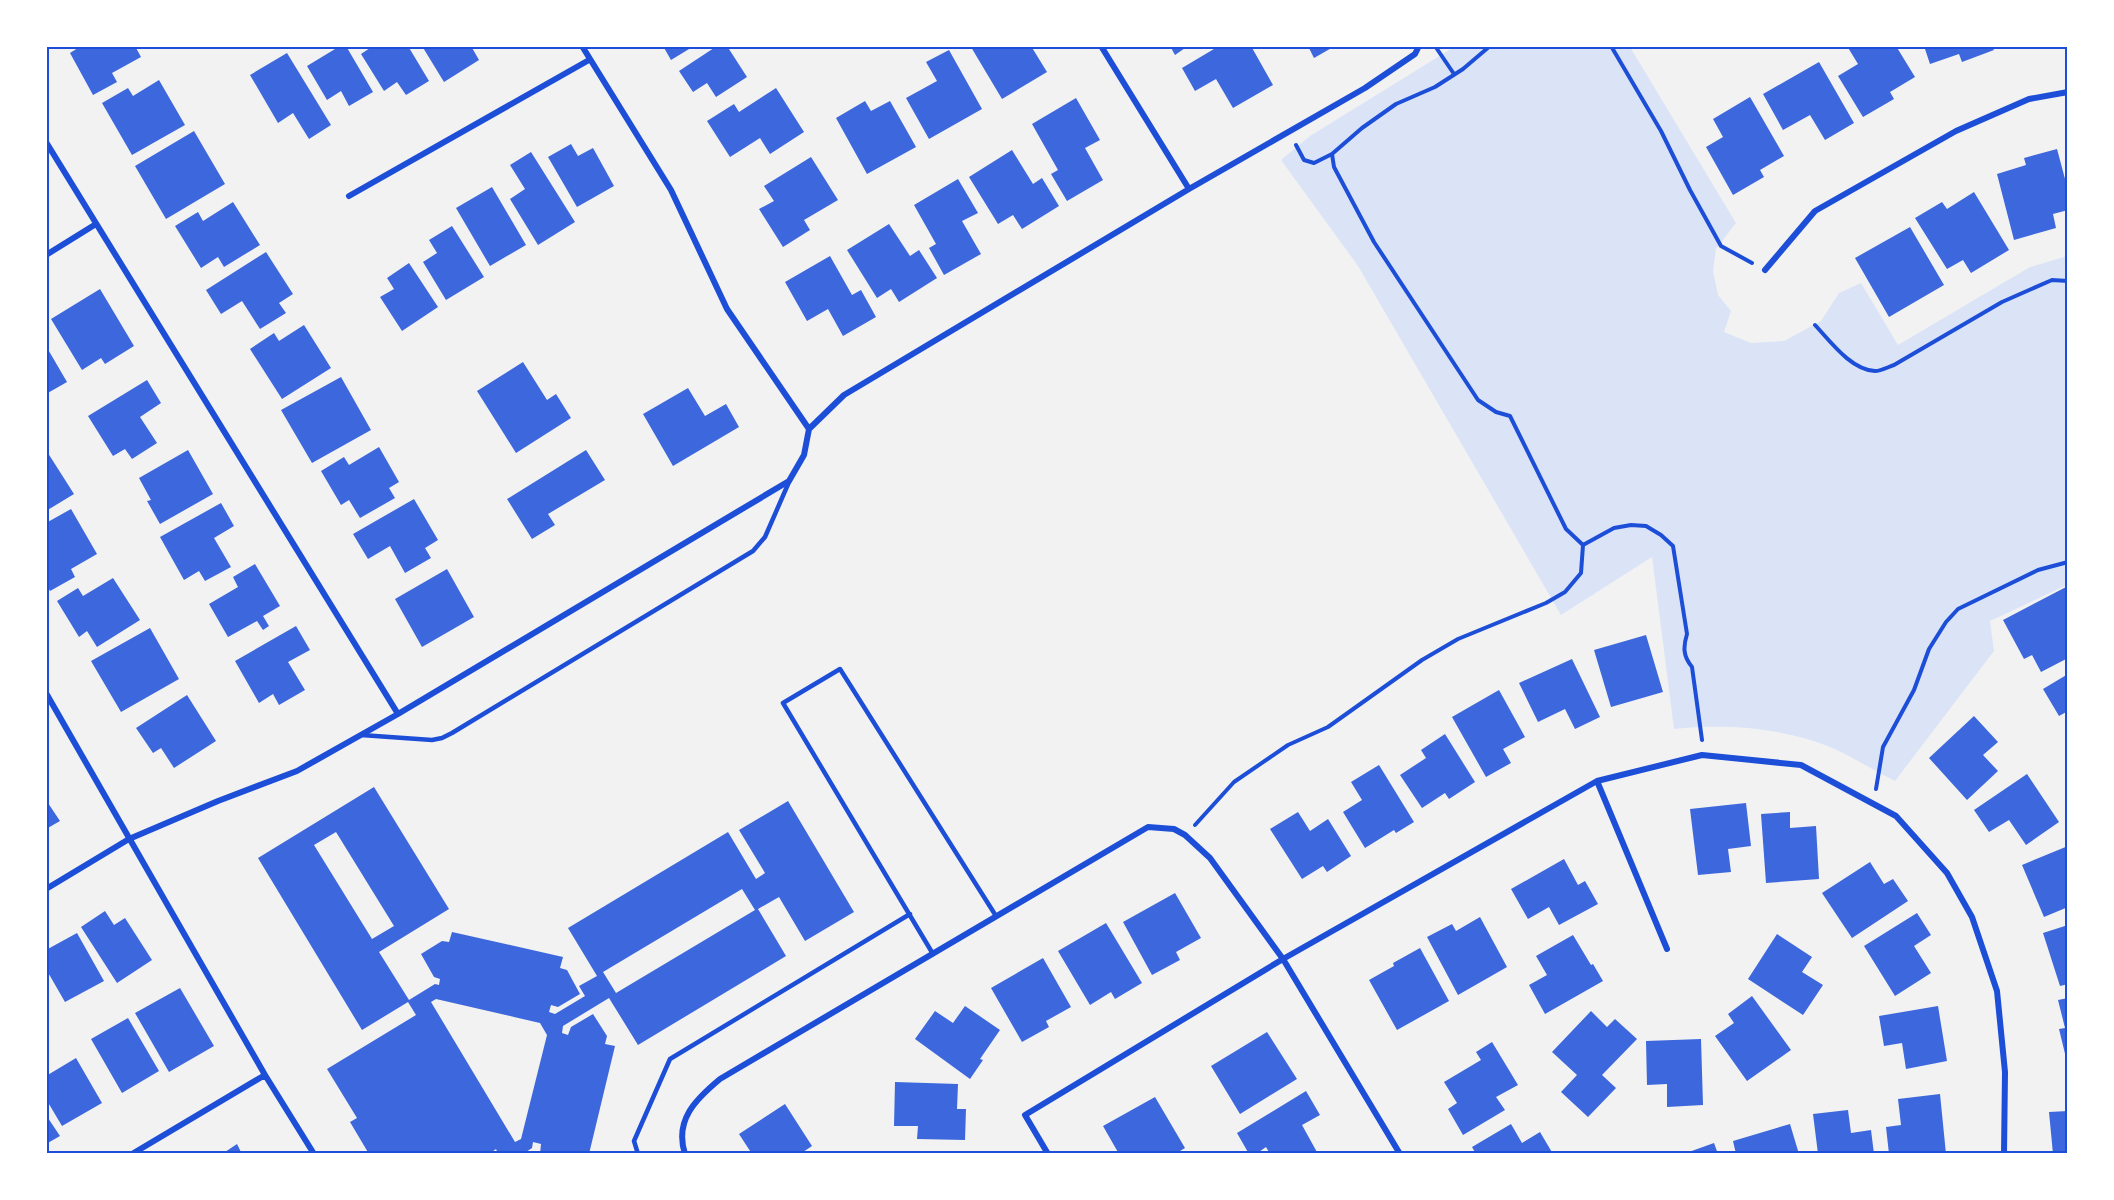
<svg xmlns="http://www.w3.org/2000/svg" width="2114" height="1200" font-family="Lato,sans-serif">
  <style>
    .green { fill: #dbe4f7 }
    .building { fill: #3d67dc; fill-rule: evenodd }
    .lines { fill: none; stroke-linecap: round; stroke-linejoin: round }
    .path { stroke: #1d4ed8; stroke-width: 4 }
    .service { stroke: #1d4ed8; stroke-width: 4.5 }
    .minor { stroke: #1d4ed8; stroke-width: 6 }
    .neatline { fill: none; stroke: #1d4ed8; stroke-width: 2 }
  </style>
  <rect width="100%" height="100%" fill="#f2f2f2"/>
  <!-- green -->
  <path class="green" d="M1454 47H1630L1736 223 1716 249 1713 271 1718 295 1731 311 1724 332 1751 343 1784 341 1821 321 1839 293 1861 283 1898 345 2030 267 2067 256V585L1990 621 1994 651 1895 781C1872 770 1849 754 1825 745 1776 727 1725 724 1674 729L1652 557 1561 615 1358 266 1281 160 1310 136Z"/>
  <!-- building -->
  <path class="building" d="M81 46H135L141 57 112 73 117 82 93 95 70 53Z
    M340 46H346L373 92 349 106 341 91 327 100 307 66Z
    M373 46H408L429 81 406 95 397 82 384 91 361 54Z
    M422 46H471L479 60 444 82Z
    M663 46H694L671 60Z
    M717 46H727L747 77 716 97 707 83 693 92 679 71Z
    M973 46H1031L1047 72 1002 99 971 47Z
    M1170 46H1188L1175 55Z
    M1219 46H1251L1273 85 1233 108 1216 79 1195 91 1182 68Z
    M1308 46H1335L1314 58Z
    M1847 46H1896L1915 77 1890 92 1894 99 1863 117 1838 76 1858 64Z
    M1924 46H1992L1994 50 1962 62 1959 54 1930 64Z
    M949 50 982 109 929 139 906 98 937 81 926 62Z
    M287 53 331 125 309 139 293 113 278 123 250 75Z
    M1819 62 1854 123 1825 140 1810 115 1783 130 1763 94Z
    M159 80 185 125 132 155 102 103 128 88 133 96Z
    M776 88 804 132 770 154 760 138 730 157 707 121 734 104 739 112Z
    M1750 97 1784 156 1760 170 1764 177 1733 195 1706 147 1723 137 1713 119Z
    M1076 98 1100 140 1085 148 1103 180 1067 201 1051 174 1058 170 1032 124Z
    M865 101 871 111 890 101 916 147 867 174 836 118Z
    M194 131 225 184 166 219 135 166Z
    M571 144 578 156 593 148 614 186 577 207 548 157Z
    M2057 149 2068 190V210L2053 214 2056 228 2014 240 1997 174 2026 165 2024 158Z
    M1012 150 1033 184 1042 178 1059 206 1022 229 1013 215 998 224 969 177Z
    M531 152 575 222 538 245 510 199 525 189 510 165Z
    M811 157 838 200 804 220 810 230 783 247 759 209 774 201 764 186Z
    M958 179 978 213 962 221 981 254 944 275 929 248 936 244 914 205Z
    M492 187 526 245 490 266 456 208Z
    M1974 192 2009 250 1971 273 1963 260 1947 269 1915 218 1942 202 1947 209Z
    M233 202 260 245 224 267 218 257 201 268 175 226 198 212 203 221Z
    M889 224 910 256 919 250 937 278 899 302 891 289 877 298 847 250Z
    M452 226 484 277 446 300 423 262 437 253 429 240Z
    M1910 227 1944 285 1889 317 1855 258Z
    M266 252 293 294 279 303 286 313 260 329 242 301 221 314 206 290Z
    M830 256 852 295 861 290 876 317 843 336 828 309 807 321 785 282Z
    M409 263 438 307 402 331 380 297 394 289 387 278Z
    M100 289 134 346 105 364 101 358 82 370 51 319Z
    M304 325 331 368 282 399 250 349 274 333 279 341Z
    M46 346 67 382 46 394Z
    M523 362 547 400 556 394 571 418 516 453 477 391Z
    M341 377 371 430 312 463 281 410Z
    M147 380 161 403 140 417 157 443 132 459 125 449 113 456 88 416Z
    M688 388 705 416 726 404 739 427 673 466 643 414Z
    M379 447 399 482 389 488 395 498 360 518 349 500 341 505 321 471 344 457 349 465Z
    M46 450 74 494 46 511Z
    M188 450 213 494 160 524 147 501 151 500 139 478Z
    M586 450 605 480 548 514 555 525 532 539 507 499Z
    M414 499 438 540 425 548 431 558 405 573 390 546 368 559 353 534Z
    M221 503 234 526 214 538 231 567 205 581 199 571 184 580 160 537Z
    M71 509 97 554 71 569 75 577 50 591 46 584V523Z
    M255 564 280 606 263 616 269 626 263 630 257 621 228 637 209 604 238 587 233 577Z
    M447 569 474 617 422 647 395 599Z
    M113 578 140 620 97 647 87 631 79 637 57 601 78 588 83 596Z
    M2068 586V658L2041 672 2032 655 2024 659 2003 620Z
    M296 626 310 650 288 662 305 690 279 705 273 694 259 703 235 661Z
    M150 628 179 679 121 712 91 661Z
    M1646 635 1663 692 1611 707 1594 650Z
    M1572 659 1600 717 1575 729 1565 709 1538 722 1519 683Z
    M2068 674V711L2059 716 2043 689Z
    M1499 690 1525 737 1503 749 1511 763 1486 777 1452 717Z
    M187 695 216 741 174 768 161 748 153 753 136 728Z
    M1974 716 1998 742 1983 755 1998 771 1967 800 1929 758Z
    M1445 734 1475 782 1449 799 1445 793 1422 808 1400 775 1426 758 1421 750Z
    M1379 765 1414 822 1396 833 1394 830 1365 848 1343 812 1362 800 1351 782Z
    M2027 774 2059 822 2026 845 2009 820 1989 832 1974 810Z
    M374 787 449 909 379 952 409 1000 435 984 439 985 440 979 434 977 421 954 442 941 449 942 452 932 563 957 560 968 567 970 580 994 558 1007 551 1005 549 1012 555 1014 585 996 579 986 597 976 568 928 728 832 756 879 765 873 739 830 788 801 854 912 805 941 779 897 758 909 786 956 638 1045 609 998 563 1026 562 1033 568 1035 571 1027 593 1014 607 1036 605 1044 615 1046 589 1154H540L541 1144 533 1142 532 1148 523 1154H498L496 1149 489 1154H369L350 1122 357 1118 327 1069 416 1015 408 1002 362 1030 258 858ZM336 832 394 926 372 939 314 845ZM742 889 755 910 616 993 603 972ZM436 999 540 1023 547 1035 521 1139 515 1142 431 1002Z
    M46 800 60 821 46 829Z
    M1746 803 1751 846 1728 849 1731 872 1698 875 1690 809Z
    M1298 812 1310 831 1328 819 1351 856 1327 872 1323 866 1302 879 1270 829Z
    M1790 812V828L1816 826 1819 879 1766 883 1761 814Z
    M2068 846V907L2044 917 2022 865Z
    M1564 859 1578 885 1585 881 1598 904 1559 925 1549 907 1528 919 1511 889Z
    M1870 862 1884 884 1893 879 1908 901 1852 938 1822 893Z
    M1175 893 1201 938 1176 952 1180 960 1152 975 1123 922Z
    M105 911 114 925 125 918 152 960 117 983 81 927Z
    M1917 913 1931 935 1914 946 1931 973 1895 996 1864 946Z
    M1480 917 1507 967 1458 995 1427 937 1452 924 1456 931Z
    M1106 923 1142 983 1115 999 1111 992 1090 1005 1058 951Z
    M2068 925V984L2060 986 2043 933Z
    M77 933 104 981 65 1002 46 969V950Z
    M1777 934 1812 957 1802 972 1823 985 1803 1015 1748 979Z
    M1573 935 1591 965 1593 964 1603 981 1545 1014 1529 985 1547 975 1536 956Z
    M1420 948 1449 1001 1397 1030 1369 980 1394 966 1393 963Z
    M1043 958 1071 1007 1046 1021 1049 1027 1022 1042 991 988Z
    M180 988 214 1046 169 1072 135 1013Z
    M1752 996 1791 1050 1747 1081 1715 1036 1734 1023 1728 1014Z
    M2068 998V1062H2067L2059 1029 2065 1028 2058 1000Z
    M965 1006 1000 1030 980 1059 983 1060 970 1079 915 1039 935 1011 953 1023Z
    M1938 1006 1947 1061 1906 1069 1902 1043 1884 1046 1879 1016Z
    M1591 1011 1607 1027 1615 1019 1637 1039 1602 1075 1616 1088 1588 1117 1561 1092 1577 1075 1552 1052Z
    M128 1018 159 1071 122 1093 91 1039Z
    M1267 1032 1297 1079 1240 1114 1211 1066Z
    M1701 1039 1703 1105 1667 1107V1084L1647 1085 1646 1041Z
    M1492 1042 1518 1085 1496 1097 1505 1110 1463 1135 1448 1109 1457 1103 1444 1082 1481 1060 1476 1052Z
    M76 1058 102 1103 62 1126 46 1099V1076Z
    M895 1082 958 1084 957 1109H966L965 1140 917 1139 918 1126H894Z
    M1306 1091 1320 1115 1302 1125 1318 1154H1270L1266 1147 1256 1154H1249L1237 1133Z
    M1940 1094 1946 1154H1889L1886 1127 1901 1125 1898 1099Z
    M1155 1097 1185 1148 1175 1154H1119L1103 1126Z
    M785 1104 812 1146 800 1154H752L739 1134Z
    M1848 1110 1851 1133 1871 1130 1874 1154H1818L1813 1114Z
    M2068 1111V1154H2053L2049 1112Z
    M46 1115 60 1136 46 1144Z
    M1511 1124 1522 1143 1540 1132 1553 1154H1476L1472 1147Z
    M1790 1124 1799 1154H1736L1733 1141Z
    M1714 1143 1718 1154H1686V1153Z
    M237 1144 242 1154H222Z"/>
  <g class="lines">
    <!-- path -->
    <path class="path" d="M1435 46 1454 74
      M1490 46 1463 69 1435 87 1396 104 1362 128 1332 154 1334 167 1374 242 1478 400 1496 412 1510 416 1566 529 1583 545
      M1611 46 1661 131 1690 190 1721 246 1752 263
      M1296 145 1304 160 1314 163 1332 154
      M1815 325C1830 341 1851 370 1875 371 1881 371 1888 367 1894 365L2002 302 2052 280 2068 281
      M1583 545 1614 528 1631 525 1646 526 1661 535 1673 546 1687 634C1683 647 1683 656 1692 667L1702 740
      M1876 789 1883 747 1914 690 1929 649 1946 622 1958 609 2038 570 2068 562
      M1195 825 1234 782 1288 745 1328 727 1422 660 1458 639 1546 603 1565 592 1581 573 1583 545"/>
    <!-- service -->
    <path class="service" d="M361 735 432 740 442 738 452 733 753 551 765 537 789 482
      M933 954 783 703 840 669 996 916
      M638 1154 634 1141 670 1059 910 914"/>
    <!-- minor -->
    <path class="minor" d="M582 46 671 190 727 309 809 429
      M1101 46 1189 189
      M46 142 398 714
      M349 196 589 60
      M46 255 96 224
      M1765 270 1815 211 1956 131 2029 99 2068 92
      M46 693 265 1075 314 1154
      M1597 781 1667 949
      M46 889 129 839 218 801 297 771 398 714 789 481 804 455 809 429 844 395 1189 189 1365 88 1415 54 1419 46
      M132 1154 265 1075
      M685 1154C674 1120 696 1099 720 1079L1148 827 1174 829 1185 835 1210 858 1283 959 1400 1154
      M1048 1154 1025 1115 1283 959 1597 781 1702 755 1801 765 1896 816 1947 873 1972 917 1997 991 2005 1072 2004 1154"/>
  </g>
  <!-- border -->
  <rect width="2114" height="1200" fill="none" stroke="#ffffff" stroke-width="96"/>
  <rect x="48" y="48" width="2018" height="1104" class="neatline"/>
</svg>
